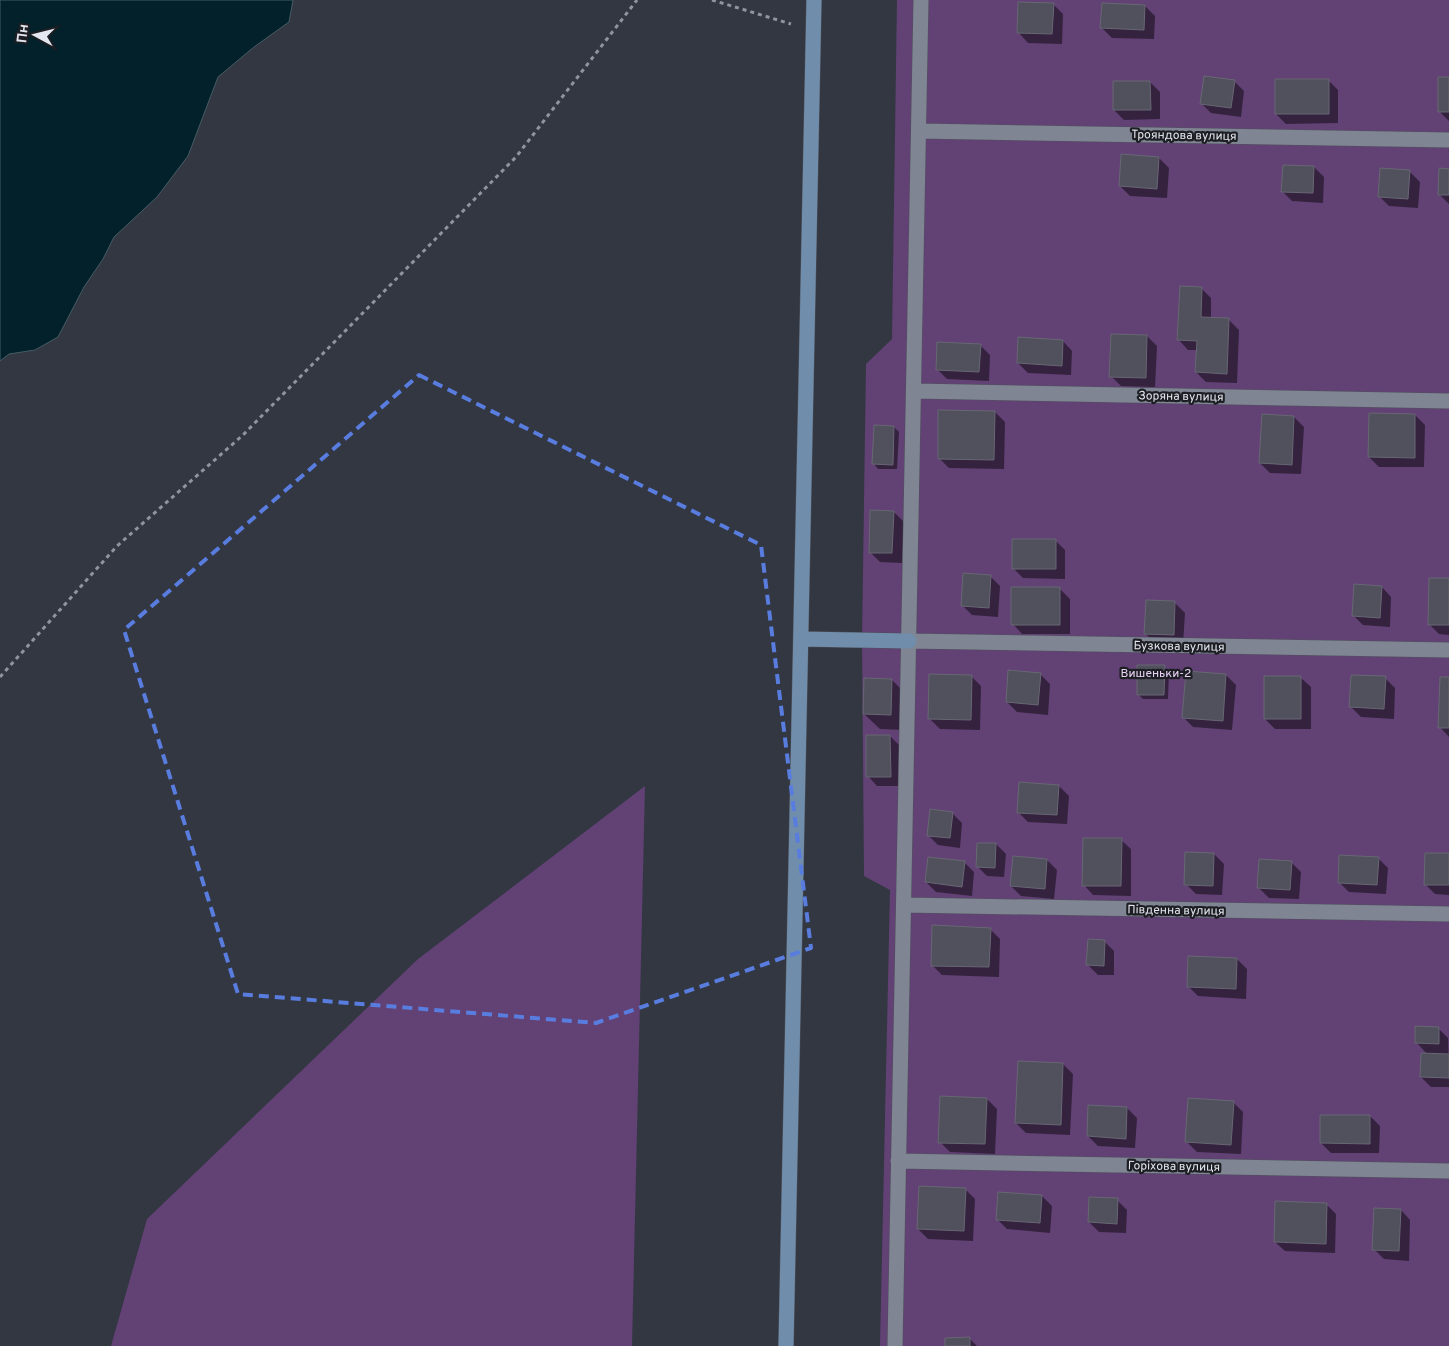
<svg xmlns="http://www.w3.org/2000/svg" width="1449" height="1346" font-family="Overpass,sans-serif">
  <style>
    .green { fill: #624175 }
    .water { fill: #03212a; stroke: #465c65 }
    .shadow { fill: #0007 }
    .building { fill: #51505d; stroke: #686774 }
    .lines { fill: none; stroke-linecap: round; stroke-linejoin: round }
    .street-casing { stroke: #4f525c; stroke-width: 16 }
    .secondary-casing { stroke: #4f525c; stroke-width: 16 }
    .path { stroke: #90949d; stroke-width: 3; stroke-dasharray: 4 4; stroke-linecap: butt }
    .street { stroke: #7f8593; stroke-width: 15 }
    .secondary { stroke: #708eab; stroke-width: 15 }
    .marked { fill: none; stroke: #597cdf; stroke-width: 4; stroke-dasharray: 10 6; stroke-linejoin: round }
    .labels { text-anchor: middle; stroke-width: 4.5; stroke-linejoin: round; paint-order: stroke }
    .street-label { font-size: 12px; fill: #e4e7ef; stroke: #1c1e23 }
    .park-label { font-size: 12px; fill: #e9d4f6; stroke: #1c1e23 }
  </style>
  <rect width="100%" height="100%" fill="#323742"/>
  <!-- green -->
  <path class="green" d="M897 0H1449V1346H880L890 890 864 876 862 640 866 364 892 339Z
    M645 786 632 1346H111L147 1219 418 959Z"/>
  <!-- water -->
  <path class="water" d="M0 0H293L289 22 254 47 218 77 188 156 157 197 114 237 103 259 84 287 58 337 35 350 9 354 0 361Z"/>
  <!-- shadow -->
  <path class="shadow" d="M1053 4 1063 14 1062 44 1028 43 1019 33Z
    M1145 6 1155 16 1154 39 1112 38 1102 28Z
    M1449 78V121L1439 111Z
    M1328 80 1338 90V123L1286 124 1276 114Z
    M1234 81 1244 91 1241 117 1211 113 1202 104Z
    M1150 82 1160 92V119L1124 120 1114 110Z
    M1159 158 1169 168 1167 198 1130 196 1120 186Z
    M1314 167 1324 177 1323 203 1292 201 1282 191Z
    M1449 170V204L1440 195Z
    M1410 172 1420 182 1418 208 1389 206 1379 196Z
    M1201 288 1211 298V319L1229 320 1239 330 1237 383 1206 382 1196 372 1198 350H1188L1179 340Z
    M1147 336 1157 346 1155 387 1121 386 1111 376Z
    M1063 341 1072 351 1071 375 1028 373 1018 363Z
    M980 345 990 355 989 381 947 379 937 369Z
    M995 412 1005 422 1004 469 949 468 939 458Z
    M1415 415 1425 425 1424 467H1379L1369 457Z
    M1294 417 1304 427 1301 474 1270 473 1260 463Z
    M894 427 899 432 897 469H878L874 464Z
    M894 512 904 522 902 563 880 562 870 552Z
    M1055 540 1065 550V579L1023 578 1013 568Z
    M990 576 1000 586 998 617 972 615 962 605Z
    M1449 580V635L1439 634 1429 624Z
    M1382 587 1391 597 1390 627 1363 625 1353 615Z
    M1060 589 1070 599V634H1022L1013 624Z
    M1175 603 1185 613 1183 645 1155 643 1145 633Z
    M1164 667 1169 671 1168 699H1143L1138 694Z
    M1040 674 1050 684 1048 715 1017 712 1007 702Z
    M1226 675 1236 685 1232 730 1193 727 1183 717Z
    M971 676 981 686 980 730 940 729 930 719Z
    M1301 678 1311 687V729H1275L1265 719Z
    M1385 678 1395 688 1394 719 1361 717 1351 707Z
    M1449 678V737L1440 727Z
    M892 680 907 695 905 730 880 729 864 714Z
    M890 736 900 746V786H877L868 776Z
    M1059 786 1069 796 1067 824 1028 822 1018 812Z
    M952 813 962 823 960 848 938 845 928 835Z
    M1121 840 1131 849V896L1093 895 1084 885Z
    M996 844 1006 854 1004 877 987 876 977 866Z
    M1214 854 1224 864 1222 895 1196 894 1186 884Z
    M1449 854V895L1435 894 1425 884Z
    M1378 858 1388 868 1386 894 1349 892 1339 882Z
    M1047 860 1057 870 1054 899 1021 896 1011 886Z
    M964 862 974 872 972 896 936 892 926 882Z
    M1291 862 1301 872 1299 899 1269 898 1259 888Z
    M990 929 1000 939 999 977 942 975 932 965Z
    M1104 941 1114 951V975H1098L1088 965Z
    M1237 959 1247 969 1246 999 1198 996 1188 986Z
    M1438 1028 1448 1038 1449 1087H1431L1421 1077 1428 1055 1416 1042Z
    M1063 1064 1073 1074 1070 1135 1026 1133 1016 1123Z
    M987 1099 997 1109 995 1154 950 1152 940 1142Z
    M1233 1102 1243 1112 1241 1154 1197 1152 1187 1142Z
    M1127 1108 1137 1118 1135 1148 1098 1146 1088 1136Z
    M1370 1116 1380 1126 1379 1153H1331L1321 1143Z
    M965 1189 975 1199 973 1241 928 1239 918 1229Z
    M1042 1196 1052 1206 1050 1233 1007 1229 997 1219Z
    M1117 1200 1127 1210 1126 1233 1099 1232 1089 1222Z
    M1326 1204 1336 1214 1335 1253 1285 1251 1275 1242Z
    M1401 1210 1410 1220 1409 1261 1384 1259 1374 1249Z
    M969 1338 977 1346H947Z"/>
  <!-- building -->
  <path class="building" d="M1018 2 1054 3 1052 34 1017 33Z
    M1102 3 1145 5 1144 30 1100 28Z
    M1204 76 1235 80 1231 108 1200 104Z
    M1438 77H1449V112H1438Z
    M1275 79H1329V114H1275Z
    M1113 81H1150L1151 110H1113Z
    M1121 154 1159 157 1157 189 1119 186Z
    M1283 165 1314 166 1313 193 1281 192Z
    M1380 168 1410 170 1408 199 1378 197Z
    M1439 168 1449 169V195H1438Z
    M1180 286 1202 287 1201 317 1229 318 1227 374 1195 372 1197 341 1177 340Z
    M1111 334 1147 335 1146 378 1109 377Z
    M1018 337 1063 340 1062 366 1017 363Z
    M937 342 981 344 979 372 936 370Z
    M938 410 995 411 994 460 938 459Z
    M1369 413 1415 414V458L1368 457Z
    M1262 414 1294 416 1292 465 1259 463Z
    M874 425 894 426 893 465 872 464Z
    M870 510 894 511 892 553H869Z
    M1012 539H1056V569H1012Z
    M963 573 991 575 989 608 961 606Z
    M1429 578H1449V625H1428Z
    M1354 584 1382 586 1380 618 1352 616Z
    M1011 587H1060V625H1011Z
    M1146 600 1175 601 1174 635 1144 634Z
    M1137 665H1165L1164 695H1137Z
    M1008 670 1041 673 1038 705 1006 702Z
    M1186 671 1226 674 1223 721 1182 718Z
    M929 674 972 675 971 720 928 719Z
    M1351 675 1386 676 1384 709 1349 707Z
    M1264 676H1301V719H1264Z
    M1440 677H1449V728H1438Z
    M864 678 892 679 891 715 863 714Z
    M866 735H890L891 777H866Z
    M1019 782 1059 785 1057 815 1017 813Z
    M930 809 953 812 950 838 927 836Z
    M1083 838H1122L1121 886H1082Z
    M977 843H996L995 868 976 867Z
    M1185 852 1214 853 1213 886 1184 885Z
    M1425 853H1449V885H1424Z
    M1339 855 1379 857 1377 885 1338 883Z
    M1013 856 1047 859 1045 889 1010 886Z
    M928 857 965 861 962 887 925 882Z
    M1259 859 1292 861 1290 890 1257 888Z
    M932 925 991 928 989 967 931 966Z
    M1088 939 1105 940 1104 966 1086 965Z
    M1188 956 1237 958 1236 989 1187 987Z
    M1415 1026 1439 1027V1044L1415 1043Z
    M1421 1053 1449 1054V1078L1420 1077Z
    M1018 1061 1063 1063 1061 1125 1015 1123Z
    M940 1096 987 1098 985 1144 938 1143Z
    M1188 1098 1234 1101 1231 1145 1185 1142Z
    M1088 1105 1127 1107 1126 1139 1087 1136Z
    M1320 1115H1370V1144L1320 1143Z
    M919 1186 966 1188 964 1231 917 1229Z
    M998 1192 1042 1195 1040 1223 996 1220Z
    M1089 1197 1118 1198 1117 1224 1088 1222Z
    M1275 1201 1327 1203 1326 1244 1274 1242Z
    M1374 1208 1401 1209 1399 1251 1372 1250Z
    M970 1337V1346H945V1338Z"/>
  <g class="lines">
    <!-- street casing -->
    <g class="street-casing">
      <path id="street" d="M919 131 1449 140
        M914 391 1449 401
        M909 641 1449 650
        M904 905 1449 914
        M898 1161 1449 1171
        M895 1346 921 0"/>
    </g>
    <!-- secondary casing -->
    <g class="secondary-casing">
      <path id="secondary" d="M801 639 909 641
        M786 1346 814 0"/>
    </g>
    <!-- path -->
    <path class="path" d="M712 0 791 24
      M0 677 117 546 243 435 516 157 637 0"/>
    <!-- street -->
    <use href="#street" class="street"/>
    <!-- secondary -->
    <use href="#secondary" class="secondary"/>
  </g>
  <!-- marked area -->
  <path class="marked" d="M419 375 761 545 811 948 596 1023 238 994 124 630Z"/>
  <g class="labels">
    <!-- street labels -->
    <g class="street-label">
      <text transform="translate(1184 135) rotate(1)" y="4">Трояндова вулиця</text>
      <text transform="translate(1181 396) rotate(1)" y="4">Зоряна вулиця</text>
      <text transform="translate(1179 646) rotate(1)" y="4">Бузкова вулиця</text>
      <text transform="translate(1176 910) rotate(1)" y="4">Південна вулиця</text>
      <text transform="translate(1174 1166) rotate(1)" y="4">Горіхова вулиця</text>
    </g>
    <!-- park labels -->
    <g class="park-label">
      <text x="1156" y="677">Вишеньки-2</text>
    </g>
  </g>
  <!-- north arrow -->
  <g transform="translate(35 35) rotate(277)" stroke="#1c1e23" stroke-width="4" paint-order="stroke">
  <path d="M0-4L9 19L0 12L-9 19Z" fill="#e4e7ef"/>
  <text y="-8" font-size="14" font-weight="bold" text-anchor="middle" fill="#e4e7ef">Пн</text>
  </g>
</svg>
